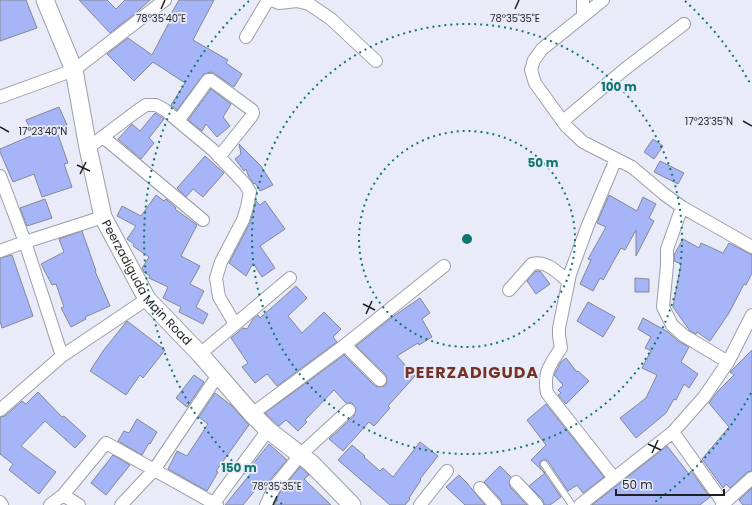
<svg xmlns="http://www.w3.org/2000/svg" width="752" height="505" font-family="Poppins,sans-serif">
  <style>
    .building { fill: #a5b5f8; stroke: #858893 }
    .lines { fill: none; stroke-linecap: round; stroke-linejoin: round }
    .lane-casing { stroke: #9c9faa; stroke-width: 8 }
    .street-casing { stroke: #9c9faa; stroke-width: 14 }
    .secondary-casing { stroke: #9c9faa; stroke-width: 19 }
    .lane { stroke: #fff; stroke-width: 6 }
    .street { stroke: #fff; stroke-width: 12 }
    .secondary { stroke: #fff; stroke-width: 17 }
    .ticks { fill: none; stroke: #1f2024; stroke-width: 1.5 }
    .ring { fill: none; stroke: #0f766e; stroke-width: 2; stroke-dasharray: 2 4 }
    .labels { text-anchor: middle; stroke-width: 3.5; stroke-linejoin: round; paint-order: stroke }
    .street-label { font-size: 12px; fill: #1f2024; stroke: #e9ecf8 }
    .district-label { font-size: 16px; font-weight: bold; letter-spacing: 1px; fill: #773227; stroke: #e9ecf8 }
    .ticks-label { font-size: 10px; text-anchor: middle; fill: #1f2024; stroke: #e9ecf8; stroke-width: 3.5; stroke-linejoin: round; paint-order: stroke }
    .centre { fill: #0f766e; stroke: #e9ecf8; stroke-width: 2 }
    .ring-label { font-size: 12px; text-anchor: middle; font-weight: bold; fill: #0f766e; stroke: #e9ecf8; stroke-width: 3.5; stroke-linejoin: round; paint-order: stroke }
  </style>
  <rect width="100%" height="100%" fill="#e9ecf8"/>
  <!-- building -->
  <path class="building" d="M0 0H26L37 28 0 41Z
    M79 0H107L116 9 125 0H150L138 11 110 33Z
    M179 0H214L193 40 228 60 226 63 242 74 234 87 215 74 211 72 204 74 177 110 171 105 185 83 153 62 134 81 107 54 128 38 152 55 173 15 171 14Z
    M211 89 231 104 223 117 230 126 217 137 206 124 202 131 188 120Z
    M59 107 67 125 56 129 68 163 64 164 72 187 42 197 34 174 13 182 0 152V149L33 135 26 120Z
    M155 113 164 119 149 138 154 143 141 159 118 139 132 124 140 131Z
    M653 139 663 146 654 159 644 152Z
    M239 144 261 166 273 185 260 191 255 183 254 184 249 177 246 169 244 171 235 159 241 154Z
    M205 156 224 173 203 197 193 189 186 197 177 188Z
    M660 161 684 173 678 184 654 172Z
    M156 195 164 201 166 199 176 208 175 209 197 225 181 256 200 266 190 284 204 291 196 307 208 314 203 324 179 312 181 307 163 298 168 287 149 278 150 276 144 272 142 268 149 257 133 246 134 244 127 239 136 226 117 216 122 206 141 216Z
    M609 195 637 211 643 197 656 204 649 218 654 221 636 256V230L625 250 621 248 603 280 600 278 593 291 580 284 591 260 588 259 606 227 597 223Z
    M45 199 52 218 27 226 20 208Z
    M256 201 260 205 265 201 285 229 260 246 275 268 262 277 253 263 246 276 229 263 250 223Z
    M82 231 96 271H95L110 306 85 317 86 319 71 327 61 308 64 307 56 284 52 285 41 264 64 252 59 239Z
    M683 239 699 248 701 243 723 253 729 243 752 255V273L746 285 744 284 729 313 710 341 697 332 696 334 690 331 673 307 681 264 674 261V255Z
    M12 255 33 316 2 328 0 321V258Z
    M536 271H540L550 284 536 294 527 281Z
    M635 278 649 279V292H635Z
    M296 286 307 298 288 316 302 333 324 312 341 329 333 337 337 342 277 386 267 374 255 383 242 367 248 363 231 338 243 328 247 329 253 319 258 315 260 318Z
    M420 298 430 313 422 319 432 337 419 345 418 343 397 356 415 376 388 406 390 408 374 426 369 422 343 451 329 439 354 416 356 409 352 403H346L334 390 305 420 307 422 298 431 286 420 279 426 265 413 344 355 375 386 378 387 385 386 387 382 386 375 356 346 391 318Z
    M588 302 615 317 603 337 577 321Z
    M643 318 668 332 678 341 689 347 681 362 698 374 689 388 684 384 676 400 674 399 666 413 636 438 620 418 646 398 657 375 642 368 651 351 645 348 651 337 638 329Z
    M127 321 165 350 143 378 140 375 126 395 90 371 103 351Z
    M752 350V471L747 472 730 488 726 484 723 488 702 459 729 427 709 403 718 391 734 375 730 372Z
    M566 358 577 372 578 371 589 381 566 404 558 395 561 393 558 390 563 385 554 375 561 362Z
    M194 375 204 382 187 407 176 398Z
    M38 392 62 417 64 416 86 436 75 448 45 421 21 446 56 472 39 494 9 470 13 464 0 454V417L5 416 22 401 26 404Z
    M215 393 231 405 249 425 216 471 218 472 207 491 168 469 177 451 187 456 208 424 199 417Z
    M546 404 604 477 583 493 577 485 568 491 548 461 546 460H542L540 462V467L561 497 550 505H544L543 500 529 486 545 473 531 460 546 445 527 420Z
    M137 419 157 432 150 444 149 443 142 455 118 441 124 431 129 433Z
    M420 442 438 456 420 479 421 480 409 498 410 499 405 505H390L338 460 352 445 365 456 364 457 380 471 383 468 393 477Z
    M269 444 287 460 269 481 265 490 260 484 243 505H225L251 473 248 470Z
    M667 446 689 474 691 471 710 497 700 505H592Z
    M113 455 130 465 106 495 91 483Z
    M500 466 511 477 509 483 510 487 527 505H502L501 500 484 482Z
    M300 467 309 475 304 479 331 505H274L281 490Z
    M459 475 467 483 485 505H465L446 487Z
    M752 488V505H743L739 500Z"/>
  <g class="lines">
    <!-- lane casing -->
    <g class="lane-casing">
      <path id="lane" d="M544 464 572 505"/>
    </g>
    <!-- street casing -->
    <g class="street-casing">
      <path id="street" d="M271 0 279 3 297 1 309 4 331 19 376 61
        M583 0V15
        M603 0 542 49 534 60 531 70 535 83 566 126 583 142 632 167 664 194 682 207 667 249V265L663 307 672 325 683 335 728 362
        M246 37 268 0
        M0 97 74 70 165 0
        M178 121 208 80H211L252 110 253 113 251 117 219 157
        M563 121 625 69 684 24
        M103 137 203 220
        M88 148 137 111 146 105H156L165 110 213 150 245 184 250 192 247 207 243 220 221 262 216 278 219 297 235 324
        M0 176 25 242 62 356
        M682 207 752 247
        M0 251 25 242 103 217
        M509 290 532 264C546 260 558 273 568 281
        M345 345 380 380
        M200 354 290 278
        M0 410 62 356 147 299
        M252 414 345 345 444 266
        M673 432 724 504
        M614 478 547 393C543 372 550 365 561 348L559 336V328L570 274 588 225 616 159
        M516 482 537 505
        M480 488 495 505
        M63 495 79 505
        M0 502 2 505
        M214 503 268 430
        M50 505 63 495 106 443 217 505
        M121 505 154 470 218 375
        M266 505 275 486 301 454 349 410
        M420 505 447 471
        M580 505 673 432 704 397 728 362 752 315
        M722 505 752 478"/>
    </g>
    <!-- secondary casing -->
    <g class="secondary-casing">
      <g id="secondary">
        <path id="s1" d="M45 0 74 70 88 148 103 217 147 299 200 354 252 414 268 430 311 463 352 505"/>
      </g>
    </g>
    <!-- lane -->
    <use href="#lane" class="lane"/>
    <!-- street -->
    <use href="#street" class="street"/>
    <!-- secondary -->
    <use href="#secondary" class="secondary"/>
  </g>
  <!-- ticks -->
  <path class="ticks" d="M161 9 165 0M515 9 519 0M743 121 752 126M0 127 9 132M77 165 90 171M80 174 86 162M363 304 375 310M366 314 372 301M648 444 661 450M652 453 658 440M273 505 277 496"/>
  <!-- distance rings -->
  <g class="ring">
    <circle cx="467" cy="239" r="108"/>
    <circle cx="467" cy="239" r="215"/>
    <path d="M751 393A323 323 0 0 1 652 504M282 504A323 323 0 0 1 249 1M685 1A323 323 0 0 1 751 85"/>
  </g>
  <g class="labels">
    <!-- street labels -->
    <g class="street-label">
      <text dy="4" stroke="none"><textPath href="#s1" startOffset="305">Peerzadiguda Main Road</textPath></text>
    </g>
    <!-- district labels -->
    <g class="district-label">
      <text x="472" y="378">PEERZADIGUDA</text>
    </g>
  </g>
  <g class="ticks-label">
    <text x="161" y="22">78°35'40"E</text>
    <text x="515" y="22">78°35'35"E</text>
    <text x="709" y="125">17°23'35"N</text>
    <text x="43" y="135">17°23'40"N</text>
    <text x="277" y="490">78°35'35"E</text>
  </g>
  <circle cx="467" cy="239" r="6" class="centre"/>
  <g class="ring-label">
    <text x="619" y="91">100 m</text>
    <text x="543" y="167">50 m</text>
    <text x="239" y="472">150 m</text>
  </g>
  <!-- scale -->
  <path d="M616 489v6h108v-6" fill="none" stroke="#1f2024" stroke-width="2"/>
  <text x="622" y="489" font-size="12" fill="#1f2024" stroke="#e9ecf8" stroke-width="3" paint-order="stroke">50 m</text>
</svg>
